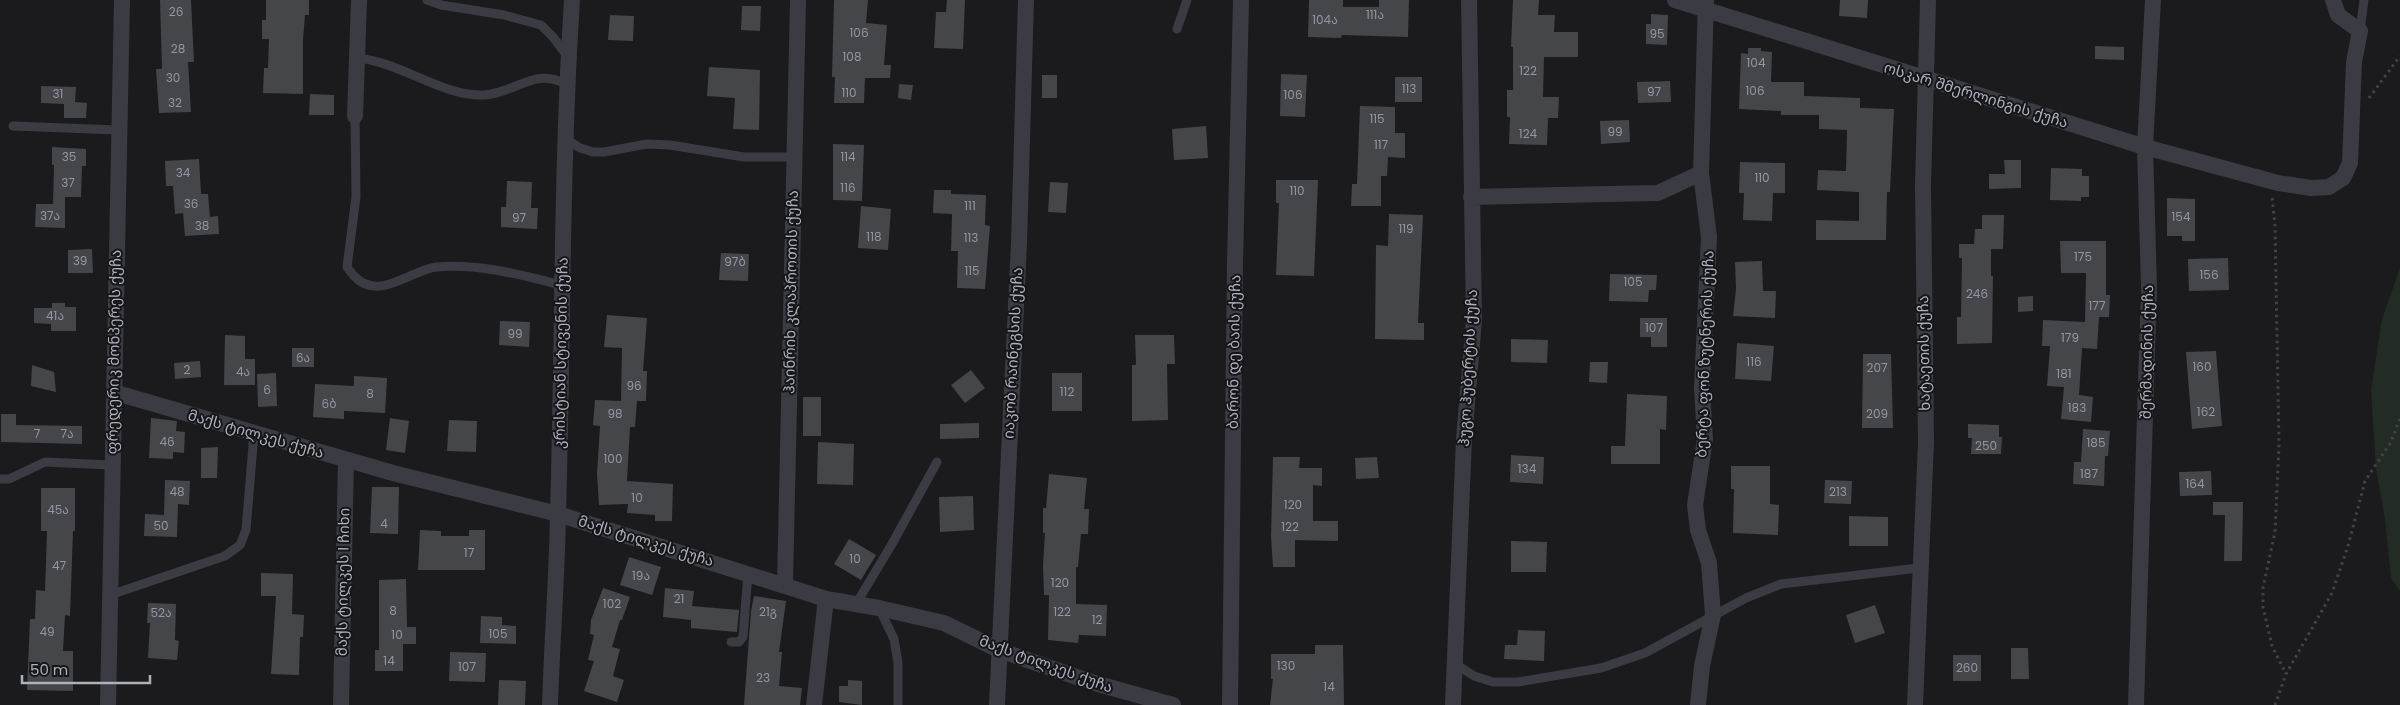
<svg xmlns="http://www.w3.org/2000/svg" width="2400" height="705" font-family="Poppins,'Noto Sans Georgian',sans-serif">
  <style>
    .green { fill: #222c24 }
    .building { fill: #45464a }
    .lines { fill: none; stroke-linecap: round; stroke-linejoin: round }
    .path { stroke: #41434a; stroke-width: 3; stroke-dasharray: 2.5 4; stroke-linecap: butt }
    .lane { stroke: #3b3c43; stroke-width: 9 }
    .street { stroke: #3b3c43; stroke-width: 16 }
    .labels { text-anchor: middle; stroke-width: 4; stroke-linejoin: round; paint-order: stroke }
    .number-label { font-size: 12px; fill: #9396a0 }
    .street-label { font-size: 15px; fill: #adb1bd; stroke: #161618 }
  </style>
  <rect width="100%" height="100%" fill="#1b1b1d"/>
  <!-- green -->
  <path class="green" d="M2400 268V591L2391 578 2385 519 2376 468 2371 390 2382 319Z"/>
  <!-- building -->
  <path class="building" d="M160 0H191L194 62H188L191 112 159 113 156 69H162Z
    M266 0H309V15H305L303 40V94L263 93 264 68H268L269 39H262V20H266Z
    M834 0H868L866 23 887 25 884 65H891L890 78H865L864 103H834L835 77H832Z
    M947 0H965L963 49 934 48 936 12H946Z
    M1309 0H1343V7H1379V0H1409L1408 37 1342 35 1341 38 1308 37Z
    M1513 0H1539L1538 15H1555L1554 32H1578V57H1544L1543 97H1559L1558 118H1548L1547 145 1509 144 1510 117H1507V90H1513V47H1511Z
    M1840 0H1868L1867 18 1839 16Z
    M742 6H761L760 31 741 30Z
    M1651 14 1668 15 1667 45 1646 44V24H1651Z
    M610 15 634 16 633 41 608 40Z
    M2095 46 2124 47V60L2095 59Z
    M1748 48H1761V51L1772 52 1771 82H1804V96L1860 98V108L1894 109 1890 192H1887L1886 240H1816V220L1859 221V192L1817 190 1818 170 1846 171 1847 130 1819 129V115H1781V111L1739 109 1741 53 1748 54Z
    M709 67 760 70 759 130 733 129 735 98 707 96Z
    M1281 74 1307 75 1305 117 1280 116Z
    M1042 75H1057V98H1042Z
    M1395 77H1422V102H1395Z
    M1670 81 1671 102 1638 103 1637 82Z
    M899 84 913 85 911 100 898 98Z
    M41 86 76 87 75 102 87 103 86 118H64V104L41 103Z
    M310 94 334 95V115H309Z
    M1360 106 1395 107V133H1405V158L1388 157 1387 176H1381V206H1351L1352 184H1357Z
    M1629 120 1630 142 1601 144 1600 121Z
    M1206 126 1208 158 1174 160 1172 129Z
    M833 144 864 145 862 201 833 200Z
    M52 147 86 149V166H82L81 197H65V228L35 227 36 204H53L54 165H52Z
    M199 159 201 194H208L210 217 218 216 219 234 185 236 183 213 175 214 173 186H166L165 161Z
    M2004 160H2021V188L1989 189V174H2005Z
    M1740 162 1785 163V193H1773L1772 221 1743 220 1744 193H1739Z
    M2051 168 2082 169V176H2089V197H2081V201L2050 200Z
    M1276 180H1318L1314 276 1276 275 1279 203H1276Z
    M507 181 532 182 531 208H538L537 229 501 227V207H506Z
    M1050 182 1068 183 1066 213 1048 212Z
    M934 190H951V194L986 195 985 225 990 226 985 289 957 288 958 251H951L952 214 933 213Z
    M2167 198 2195 199V241H2182V236H2167Z
    M861 206 891 209 888 250 858 248Z
    M1389 214 1423 215 1418 323H1424V340L1375 339 1376 245 1388 246Z
    M1982 215H2004L2003 249H1991V276H1993L1992 343 1957 344V317H1961L1962 258H1959V244H1974L1975 229H1982Z
    M2060 241H2106V295H2110L2109 317H2099L2097 349 2082 348 2079 395 2093 397 2091 422 2061 419 2064 387 2047 386 2050 346H2042L2043 320 2085 322 2086 273H2061Z
    M92 249 93 273H68V250Z
    M721 253 749 254 748 281 719 280Z
    M2228 258 2229 290 2189 291 2188 259Z
    M1762 261 1763 291H1776L1775 318 1733 316 1736 289 1735 262Z
    M1610 274 1657 275 1656 290H1649L1648 302 1609 301Z
    M2033 296V311L2018 312V297Z
    M52 303H65V307H76V331H51V324L34 323V308H52Z
    M607 315 647 318 643 371H647L646 401H637L635 427H630L627 481 673 484 672 521H655V515L627 513 628 504 599 505 597 474 600 426 593 425 595 400 621 401 622 348 604 347Z
    M1640 318H1667V347H1651V337H1640Z
    M500 321 530 322 529 347 499 345Z
    M225 335 245 336V359H255V385H224Z
    M1135 335H1174L1175 364H1167L1168 420 1132 421V365H1136Z
    M1511 339 1548 340 1547 363 1511 362Z
    M1737 343 1774 346 1771 381 1735 379Z
    M292 348H314V367H292Z
    M2216 351 2222 426 2192 429 2186 352Z
    M1863 354H1891L1893 428H1862Z
    M200 361 201 377 175 379 174 363Z
    M1590 362H1608L1607 383 1589 382Z
    M32 365 54 372 56 392 31 386Z
    M971 370 985 388 965 403 951 385Z
    M276 373 277 406 258 407 257 374Z
    M1052 373H1082V411H1052Z
    M354 376 387 378 385 413 344 411V419L313 417 315 384 354 386Z
    M1627 394 1667 396 1666 430 1660 429V464H1611V446H1625Z
    M803 397H821V436H803Z
    M1 414H16V425L82 426V444L1 442Z
    M151 418 177 421 176 431 185 432 184 453 173 452V459L149 458Z
    M390 418 409 421 405 453 386 450Z
    M449 420 477 421 476 452 447 451Z
    M979 423V438L940 439V424Z
    M1968 424 1999 425V437H2002L2001 454H1971L1972 438H1968Z
    M2083 429 2110 431 2108 456H2105L2104 486 2073 484 2074 462H2081Z
    M818 442 854 444 853 485 817 484Z
    M218 447 217 478H201V448Z
    M1511 455 1544 457 1543 484 1510 482Z
    M1273 457H1300L1299 468H1322V486L1313 485V521H1338V541L1295 540V567H1273L1271 537Z
    M1377 457 1379 478 1356 479 1355 458Z
    M1731 466H1770V504L1779 505 1778 535 1733 533 1734 489H1731Z
    M2211 471 2212 495 2180 496 2179 472Z
    M1049 474 1087 478 1084 509H1089L1088 534H1081L1078 567H1076V604L1107 605 1106 636 1079 635 1078 643 1048 640 1049 595H1044L1043 565 1045 533H1043V508H1046Z
    M165 480 190 481 189 505 178 504 177 537 144 536 145 514 164 515Z
    M1825 480 1852 481 1851 504 1824 503Z
    M372 487H399L398 534 370 533Z
    M41 488H75V531H73L70 616 65 615 63 651H73V691L27 690 30 619H35L36 590 45 591 47 531H41Z
    M973 496 974 530 940 532 939 497Z
    M2213 502H2243L2242 561H2224L2225 515H2213Z
    M1849 516 1888 517V546H1849Z
    M420 530 441 531V536H469V530H485V570H418Z
    M849 539 876 555 861 580 834 564Z
    M1511 541 1547 542 1546 572H1511Z
    M629 557 661 567 652 595 620 585Z
    M261 573 293 574 292 614 304 615 303 637H300L299 675 271 674 276 596H261Z
    M406 579 407 627H416V644H403V671H375V650H379V580Z
    M603 588 630 597 622 620H620L612 647 620 649 613 676 624 680 617 702 584 691 594 661 588 660 594 635 590 634 591 620Z
    M665 588 694 591 692 606 739 610 737 632 691 628V620L663 617Z
    M754 596 786 601 779 652H782L779 686 802 688 800 705H744L751 611Z
    M148 603 176 604 175 640 179 641 177 660 148 658 150 623H147Z
    M1875 605 1885 633 1855 643 1846 615Z
    M481 616 502 617V625L516 626V644L480 643Z
    M1518 630 1545 631 1544 661 1504 659 1505 645H1517Z
    M1315 645H1343L1344 705H1270L1273 679H1271V654H1315Z
    M2011 648H2028L2029 679H2011Z
    M450 652 486 653 485 682 449 681Z
    M1953 655H1981V681H1953Z
    M499 680 526 681 525 705H498Z
    M848 680 862 681V705L839 702V686H848Z"/>
  <g class="lines">
    <!-- path -->
    <path class="path" d="M2369 98 2400 56
      M2272 198 2275 225 2279 445 2275 532 2263 588V607L2272 646 2286 674
      M2275 705 2286 674 2332 593 2348 546 2365 481 2391 442 2400 418"/>
    <!-- lane -->
    <path class="lane" d="M427 0 441 5 504 15 541 25 553 37 568 57
      M1177 29 1187 0
      M2360 31 2364 0
      M355 58C398 60 442 97 484 95 517 93 534 66 568 85
      M355 116 356 197 347 267C354 277 361 285 374 286 392 288 419 269 436 267 479 263 521 275 562 285
      M13 126 118 130
      M566 139 580 148 593 152H604L647 144 670 145 744 157H794
      M0 479H9L45 462 111 465
      M110 595 225 556 240 545 246 530 254 433
      M856 604 892 544 937 462
      M879 608 894 639 898 663V705
      M731 642H739L743 637 748 573
      M1454 663 1474 676 1493 682H1518L1601 668 1645 653 1746 598 1781 584 1919 568"/>
    <!-- street -->
    <path class="street" d="M1675 0 2145 147 2278 183 2311 188 2329 187 2343 178 2350 163 2354 62 2360 31 2338 15 2333 0
      M355 116 359 0
      M1471 197 1658 193 1701 173
      M113 392 393 473 558 514 826 599 879 608 944 623 999 650 1091 682 1173 705
      M785 584 798 0
      M108 705 122 0
      M341 705 346 460
      M550 705C552 641 557 577 558 513 563 342 561 171 572 0
      M814 705 826 599
      M997 705 1019 243 1026 0
      M1230 705 1235 263 1241 0
      M1453 705 1464 439 1474 320 1469 0
      M1698 705 1702 666 1713 615 1709 563 1698 530 1695 505 1705 439 1702 388 1709 237 1701 173 1706 0
      M1915 705 1926 442 1923 185 1928 0
      M2136 705 2149 287 2145 147 2153 0"/>
  </g>
  <g class="labels">
    <!-- number labels -->
    <g class="number-label">
      <text x="176" y="16">26</text>
      <text x="1375" y="19">111ა</text>
      <text x="1325" y="24">104ა</text>
      <text x="859" y="37">106</text>
      <text x="1657" y="38">95</text>
      <text x="178" y="53">28</text>
      <text x="852" y="61">108</text>
      <text x="1756" y="67">104</text>
      <text x="1528" y="75">122</text>
      <text x="173" y="82">30</text>
      <text x="1409" y="93">113</text>
      <text x="1755" y="95">106</text>
      <text x="1654" y="96">97</text>
      <text x="849" y="97">110</text>
      <text x="58" y="98">31</text>
      <text x="1293" y="99">106</text>
      <text x="175" y="107">32</text>
      <text x="1377" y="123">115</text>
      <text x="1615" y="136">99</text>
      <text x="1528" y="138">124</text>
      <text x="1381" y="149">117</text>
      <text x="69" y="161">35</text>
      <text x="848" y="161">114</text>
      <text x="183" y="177">34</text>
      <text x="1762" y="182">110</text>
      <text x="68" y="187">37</text>
      <text x="848" y="192">116</text>
      <text x="1297" y="195">110</text>
      <text x="191" y="208">36</text>
      <text x="970" y="210">111</text>
      <text x="50" y="220">37ა</text>
      <text x="2181" y="221">154</text>
      <text x="519" y="222">97</text>
      <text x="202" y="230">38</text>
      <text x="1406" y="233">119</text>
      <text x="874" y="241">118</text>
      <text x="971" y="242">113</text>
      <text x="2083" y="261">175</text>
      <text x="80" y="265">39</text>
      <text x="735" y="266">97ბ</text>
      <text x="972" y="275">115</text>
      <text x="2209" y="279">156</text>
      <text x="1633" y="286">105</text>
      <text x="1977" y="298">246</text>
      <text x="2097" y="310">177</text>
      <text x="55" y="320">41ა</text>
      <text x="1654" y="332">107</text>
      <text x="515" y="338">99</text>
      <text x="2070" y="342">179</text>
      <text x="303" y="362">6ა</text>
      <text x="1754" y="366">116</text>
      <text x="2202" y="371">160</text>
      <text x="1877" y="372">207</text>
      <text x="187" y="374">2</text>
      <text x="243" y="376">4ა</text>
      <text x="2064" y="378">181</text>
      <text x="634" y="390">96</text>
      <text x="267" y="394">6</text>
      <text x="1067" y="396">112</text>
      <text x="370" y="398">8</text>
      <text x="329" y="408">6ბ</text>
      <text x="2077" y="412">183</text>
      <text x="2206" y="416">162</text>
      <text x="615" y="418">98</text>
      <text x="1877" y="418">209</text>
      <text x="37" y="438">7</text>
      <text x="67" y="438">7ა</text>
      <text x="167" y="446">46</text>
      <text x="2096" y="447">185</text>
      <text x="1986" y="450">250</text>
      <text x="613" y="463">100</text>
      <text x="1527" y="473">134</text>
      <text x="2089" y="478">187</text>
      <text x="2195" y="488">164</text>
      <text x="177" y="496">48</text>
      <text x="1838" y="496">213</text>
      <text x="637" y="502">10</text>
      <text x="1293" y="509">120</text>
      <text x="58" y="514">45ა</text>
      <text x="384" y="528">4</text>
      <text x="161" y="530">50</text>
      <text x="1290" y="531">122</text>
      <text x="469" y="557">17</text>
      <text x="855" y="563">10</text>
      <text x="59" y="570">47</text>
      <text x="641" y="580">19ა</text>
      <text x="1060" y="587">120</text>
      <text x="679" y="603">21</text>
      <text x="612" y="608">102</text>
      <text x="393" y="615">8</text>
      <text x="768" y="616">21გ</text>
      <text x="1062" y="616">122</text>
      <text x="161" y="617">52ა</text>
      <text x="1097" y="624">12</text>
      <text x="47" y="636">49</text>
      <text x="498" y="638">105</text>
      <text x="397" y="639">10</text>
      <text x="389" y="665">14</text>
      <text x="1286" y="670">130</text>
      <text x="467" y="671">107</text>
      <text x="1967" y="672">260</text>
      <text x="763" y="682">23</text>
      <text x="1329" y="691">14</text>
    </g>
    <!-- street labels -->
    <g class="street-label">
      <text transform="translate(1976 95) rotate(17)" y="5">ოსკარ შმერლინგის ქუჩა</text>
      <text transform="translate(791 292) rotate(-89)" y="5">ჰაინრიხ კლაპროთის ქუჩა</text>
      <text transform="translate(114 352) rotate(-89)" y="5">ფრედერიკ მონპერეს ქუჩა</text>
      <text transform="translate(1234 352) rotate(-89)" y="5">ბარონ დე ბაის ქუჩა</text>
      <text transform="translate(2147 352) rotate(-89)" y="5">შერმადინის ქუჩა</text>
      <text transform="translate(561 353) rotate(-89)" y="5">კრისტიან სტივენის ქუჩა</text>
      <text transform="translate(1013 353) rotate(-87)" y="5">იაკობ რაინეგსის ქუჩა</text>
      <text transform="translate(1924 353) rotate(-91)" y="5">ხატაეთის ქუჩა</text>
      <text transform="translate(1705 354) rotate(-88)" y="5">ბერტა ფონ ზუტნერის ქუჩა</text>
      <text transform="translate(1468 368) rotate(-87)" y="5">ჰუგო ჰუბერტის ქუჩა</text>
      <text transform="translate(256 434) rotate(16)" y="5">მაქს ტილკეს ქუჩა</text>
      <text transform="translate(646 541) rotate(17)" y="5">მაქს ტილკეს ქუჩა</text>
      <text transform="translate(343 582) rotate(-89)" y="5">მაქს ტილკეს I ჩიხი</text>
      <text transform="translate(1046 664) rotate(20)" y="5">მაქს ტილკეს ქუჩა</text>
    </g>
  </g>
  <!-- scale -->
  <path d="M22 675v8h128v-8" fill="none" stroke="#adb1bd" stroke-width="2.5"/>
  <text x="30" y="675" font-size="15" fill="#adb1bd" stroke="#161618" stroke-width="4" paint-order="stroke">50 m</text>
</svg>
